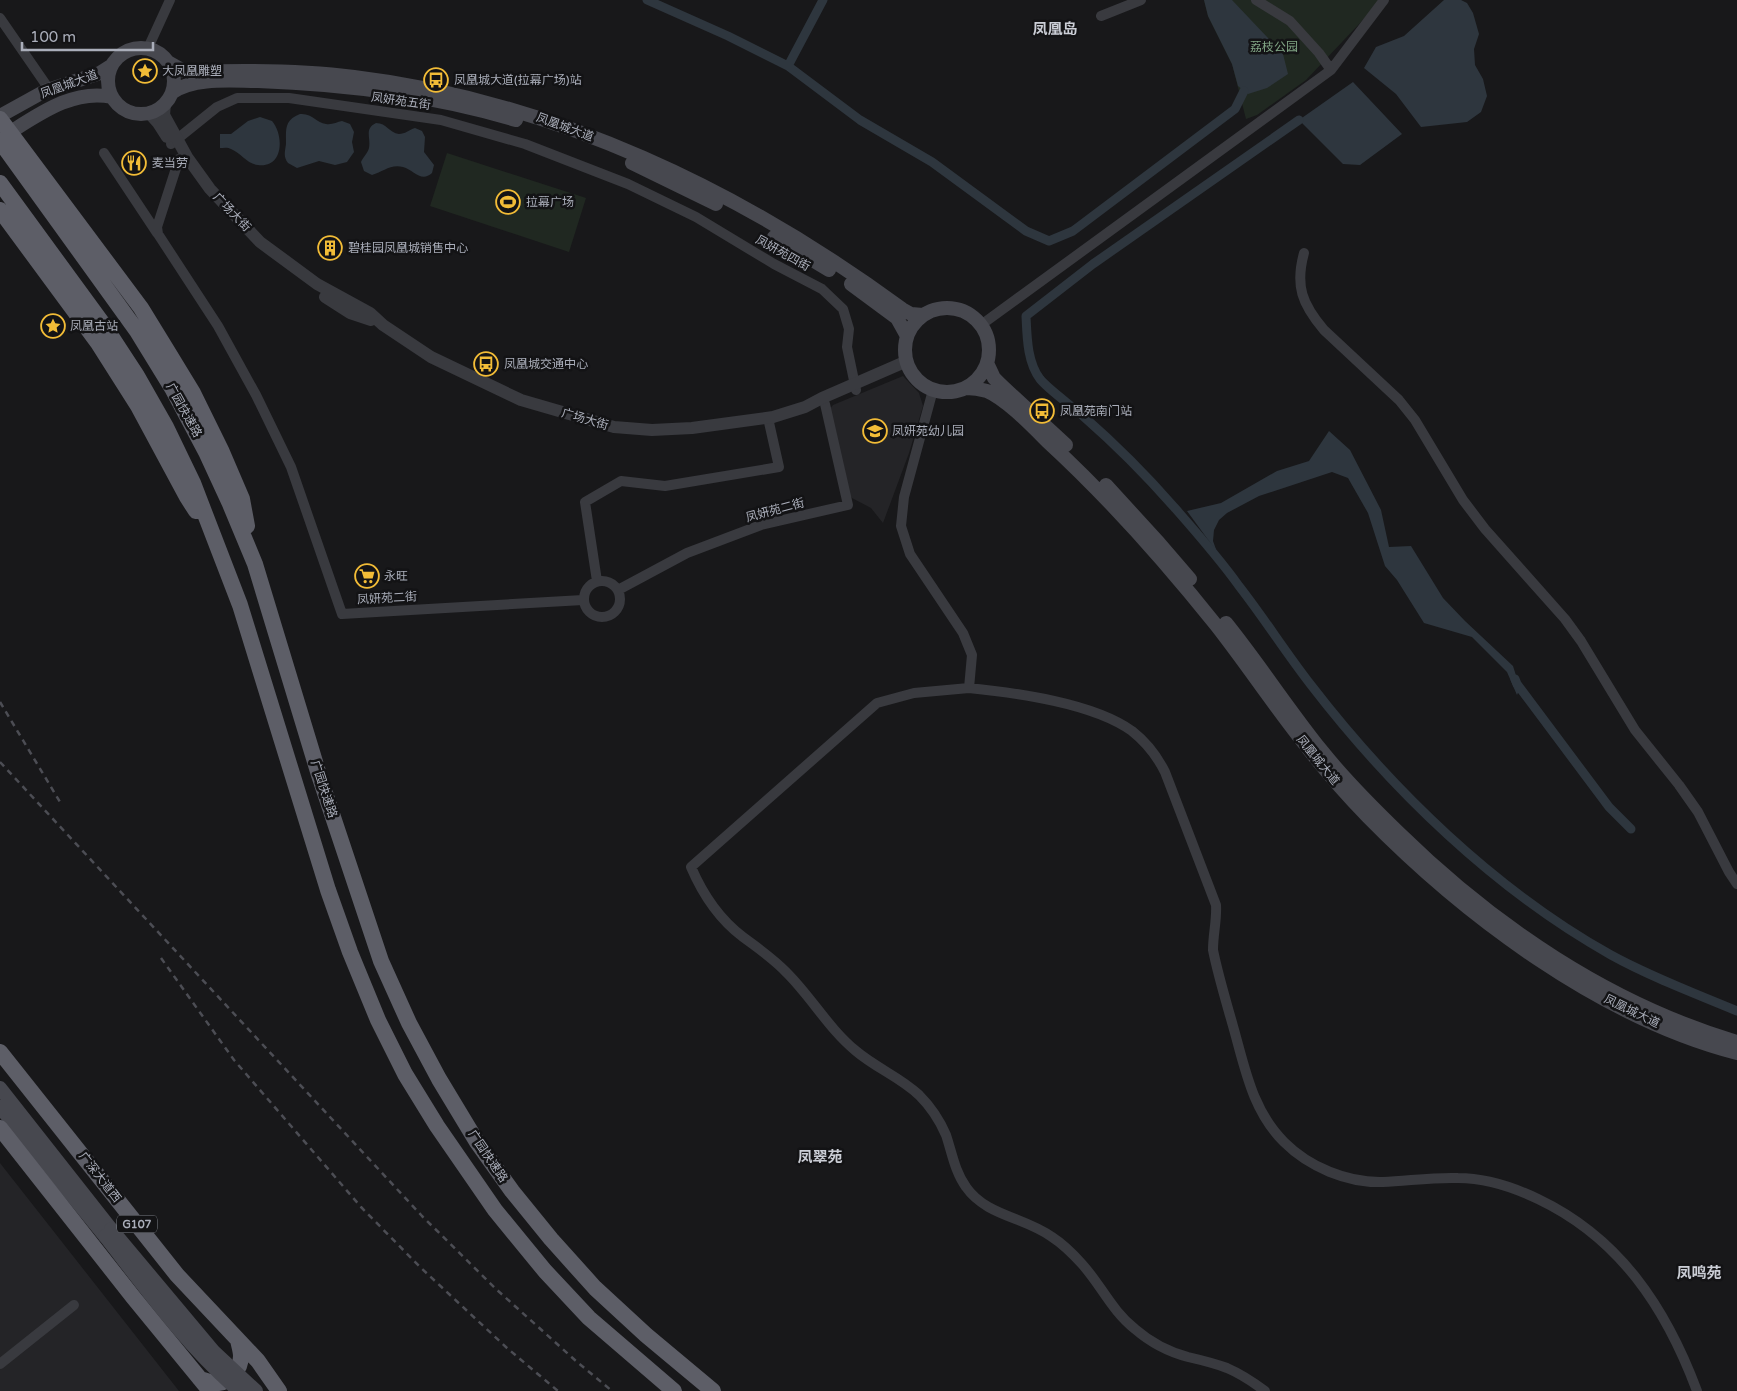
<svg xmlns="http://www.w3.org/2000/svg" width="1737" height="1391" font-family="'Varela Round','Noto Sans SC',sans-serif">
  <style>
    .built { fill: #242427 }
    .green { fill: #202821 }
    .water { fill: #2e363e }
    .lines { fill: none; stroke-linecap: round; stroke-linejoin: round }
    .canal { stroke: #2e363e; stroke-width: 9 }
    .minor { stroke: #393a3f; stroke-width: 10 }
    .tertiary { stroke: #393a3f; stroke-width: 12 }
    .secondary { stroke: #47484f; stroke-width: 14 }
    .trunk { stroke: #5d5e67; stroke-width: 16 }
    .rail { stroke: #4c4d54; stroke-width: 2.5; stroke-dasharray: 6 5; stroke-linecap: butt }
    .secondary-bridge { stroke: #47484f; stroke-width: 14 }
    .labels { text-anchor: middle; stroke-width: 5; stroke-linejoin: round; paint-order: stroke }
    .shield { fill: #131315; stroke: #7d8088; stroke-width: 1 }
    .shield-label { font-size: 11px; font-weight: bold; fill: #aaaeba }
    .park-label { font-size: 12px; fill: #81a585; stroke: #131315 }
    .poi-label { font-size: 12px; fill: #aaaeba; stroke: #131315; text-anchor: start }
    .street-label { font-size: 12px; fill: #aaaeba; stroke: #131315 }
    .quarter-label { font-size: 15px; font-weight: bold; fill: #cbced6; stroke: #131315 }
  </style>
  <rect width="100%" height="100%" fill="#18181a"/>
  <!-- built -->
  <path class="built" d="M903 376 919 393 923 406 909 453 883 523 871 508 852 498 849 494 829 410 833 405Z
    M0 1163 179 1391H0Z"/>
  <!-- green -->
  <path class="green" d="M1204 0H1380L1361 22 1306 80 1257 115 1246 119 1232 64 1208 16Z
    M447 153 586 198 569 252 430 206Z"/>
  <!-- water -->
  <path class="water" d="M1204 0H1232L1283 54 1288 74 1267 88 1248 94 1238 86 1232 64 1208 16Z
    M1444 0H1461L1467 3 1473 13 1479 34 1474 49 1475 65 1483 79 1487 96 1481 112 1467 122 1421 127 1396 94 1364 68 1376 47 1404 36Z
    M1353 82 1402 134 1360 165 1343 164 1299 120Z
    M300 114C313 113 316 123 326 124 332 125 337 122 342 121L350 124 354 132 352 142 354 152 347 162 335 165 319 161 297 168 288 163C283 156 285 152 286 144 286 130 284 120 300 114Z
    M260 117 272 121C284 135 284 168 258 165 247 164 241 153 231 149 228 147 223 148 220 148V134H231L248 121Z
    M376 123C387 123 389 133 399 134 405 134 409 130 415 128L422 131 425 137 424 152 434 165 432 173C421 183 414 170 403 167 390 164 383 172 372 175L364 171 361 162C363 157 368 153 369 148 371 137 364 129 376 123Z
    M1329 431 1350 450 1381 510 1389 547 1411 546 1443 598 1465 621 1513 666 1520 688 1517 695 1507 672 1472 637 1424 623 1397 580 1385 566 1368 513 1348 478 1332 472 1259 496 1227 513 1219 520 1214 530 1213 541 1217 552 1187 511 1221 503 1277 471 1309 461Z"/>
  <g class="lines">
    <!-- canal -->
    <path class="canal" d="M647 0 728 36 788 66 860 120 932 162 1026 231 1049 241 1073 231 1235 109 1244 91
      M788 66 823 0
      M1299 120 1093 264 1026 316C1027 336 1027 362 1040 379 1050 391 1071 405 1083 416 1115 444 1146 475 1174 507 1196 532 1219 558 1239 586 1264 618 1286 653 1311 685 1392 790 1495 890 1611 955 1651 977 1694 993 1737 1011
      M1515 679 1517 684 1609 807 1631 829"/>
    <!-- minor -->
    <path class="minor" d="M1256 0 1290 21 1319 53 1331 70
      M1101 16 1141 0
      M0 18 49 89
      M148 48 170 0
      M171 144 217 107 237 98H289L441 120 525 144 628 184 696 217 774 264 822 289 843 309 849 329 847 347 856 390
      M104 153 157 233
      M179 159 157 227 158 234 218 326 256 395 291 467 342 614 583 600
      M1304 253C1295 286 1302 304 1324 330L1399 400 1415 420 1463 500 1485 529 1565 619 1581 641 1635 730 1679 785 1698 812 1729 872 1737 884
      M981 325 1331 70 1384 0
      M933 390 904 497 901 526 910 554 963 633 972 655 969 688 914 693 877 703 691 867C703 895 719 919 743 937 759 949 774 959 787 973 812 998 829 1029 856 1051 876 1068 900 1077 919 1095 930 1106 940 1121 946 1135 952 1153 955 1172 966 1187 986 1216 1025 1217 1052 1237 1063 1244 1073 1254 1082 1264 1101 1285 1112 1311 1135 1329 1150 1342 1169 1352 1188 1357 1201 1360 1214 1363 1227 1368 1241 1374 1253 1382 1265 1391
      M584 599a18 18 0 1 1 36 0a18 18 0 1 1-36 0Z
      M597 581 585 502 621 481 665 486 779 467 768 418
      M618 590 687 553 761 525 848 505 825 404
      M969 688C1017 693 1093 703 1132 731 1146 742 1157 756 1165 772L1216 905C1217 920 1213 934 1213 950 1218 975 1226 1001 1233 1026 1245 1068 1252 1110 1284 1142 1309 1167 1347 1183 1383 1182 1408 1181 1433 1177 1458 1178 1486 1178 1513 1187 1538 1199 1620 1238 1666 1308 1697 1391
      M0 1364 74 1305"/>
    <!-- tertiary -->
    <path class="tertiary" d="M165 104 164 115 187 157 210 189 260 242 317 284 370 313 383 325 431 357 521 400 614 427 652 430 692 428 773 417 805 407 822 398 907 361
      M149 113 158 123 167 137
      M325 297 350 313 371 320"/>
    <!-- secondary -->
    <path class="secondary" d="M108 81a33 33 0 1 1 66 0a33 33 0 1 1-66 0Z
      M168 62 184 71 189 72C244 70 300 70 354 77 554 101 742 191 902 309L911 314 923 315
      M173 92C195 77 232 81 258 81 345 84 432 95 516 120
      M0 116 45 91 100 73 111 66
      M1 138C34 118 71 88 112 97
      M632 163 716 204
      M774 237 829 270
      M851 284 897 318 907 336
      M905 350a42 42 0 1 1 84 0a42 42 0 1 1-84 0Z
      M987 363 994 378 1001 385 1066 445
      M966 388C973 388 980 389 987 391 1006 399 1032 426 1047 441 1108 497 1164 560 1216 625 1245 662 1271 701 1300 738 1321 766 1344 792 1368 817 1465 916 1601 1018 1737 1053
      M1106 485 1159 543 1190 579
      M1226 623C1259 664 1288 709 1321 750 1345 780 1372 807 1399 833 1494 926 1609 1004 1737 1042
      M0 1088 111 1229
      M0 1107 105 1236"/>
    <!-- trunk -->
    <path class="trunk" d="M0 119 141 308 168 352 193 393 221 450 242 499 247 526
      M0 141 137 331 172 388 206 452 230 504 255 564 319 775 381 961 409 1023 439 1079 477 1142 512 1191 551 1239 595 1288 646 1335 713 1391
      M0 183 103 324 137 376 166 427 193 483 240 605 328 890 350 952 378 1020 405 1074 437 1126 495 1210 545 1271 589 1318 674 1391
      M0 210 98 343 138 406 187 497 196 511
      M0 1052 177 1275 258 1361 279 1391
      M0 1128 133 1297 210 1391
      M200 1379C205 1380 211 1383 216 1383 229 1384 241 1369 241 1356 241 1351 239 1345 238 1340"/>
    <!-- rail -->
    <path class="rail" d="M0 702 60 802
      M0 762 422 1216 496 1289 576 1361 612 1391
      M161 958 234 1060 361 1207 420 1267 507 1348 558 1391"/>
    <!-- secondary-bridge -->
    <path class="secondary-bridge" d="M111 1229 214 1352 256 1391
      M105 1236C147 1290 187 1346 239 1391"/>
  </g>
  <!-- icons -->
  <defs>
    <g id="sight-ring" transform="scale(1.25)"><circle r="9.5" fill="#131315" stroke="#f2bc37" stroke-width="1.5"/><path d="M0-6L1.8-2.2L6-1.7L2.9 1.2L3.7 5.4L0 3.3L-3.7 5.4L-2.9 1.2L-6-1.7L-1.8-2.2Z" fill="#f2bc37"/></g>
    <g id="bus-ring" transform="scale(1.25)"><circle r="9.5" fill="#131315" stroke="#f2bc37" stroke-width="1.5"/><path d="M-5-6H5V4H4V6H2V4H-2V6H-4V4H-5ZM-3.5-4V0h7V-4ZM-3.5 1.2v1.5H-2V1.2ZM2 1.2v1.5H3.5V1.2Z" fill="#f2bc37"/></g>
    <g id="restaurant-ring" transform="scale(1.25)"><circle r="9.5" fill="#131315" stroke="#f2bc37" stroke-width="1.5"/><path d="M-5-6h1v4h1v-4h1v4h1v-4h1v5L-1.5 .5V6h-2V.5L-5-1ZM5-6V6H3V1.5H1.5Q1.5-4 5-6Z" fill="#f2bc37"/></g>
    <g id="stadium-ring" transform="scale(1.25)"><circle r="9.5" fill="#131315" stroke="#f2bc37" stroke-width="1.5"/><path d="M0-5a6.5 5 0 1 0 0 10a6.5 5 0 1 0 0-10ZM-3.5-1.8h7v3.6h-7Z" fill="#f2bc37"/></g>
    <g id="building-ring" transform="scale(1.25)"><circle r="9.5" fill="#131315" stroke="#f2bc37" stroke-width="1.5"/><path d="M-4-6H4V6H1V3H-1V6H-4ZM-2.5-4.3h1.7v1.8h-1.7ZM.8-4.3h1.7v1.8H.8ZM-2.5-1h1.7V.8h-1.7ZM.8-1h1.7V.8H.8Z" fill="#f2bc37"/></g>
    <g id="school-ring" transform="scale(1.25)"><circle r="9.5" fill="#131315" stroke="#f2bc37" stroke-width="1.5"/><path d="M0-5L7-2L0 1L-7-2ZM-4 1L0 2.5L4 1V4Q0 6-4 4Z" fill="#f2bc37"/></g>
    <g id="supermarket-ring" transform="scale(1.25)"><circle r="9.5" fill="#131315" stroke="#f2bc37" stroke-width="1.5"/><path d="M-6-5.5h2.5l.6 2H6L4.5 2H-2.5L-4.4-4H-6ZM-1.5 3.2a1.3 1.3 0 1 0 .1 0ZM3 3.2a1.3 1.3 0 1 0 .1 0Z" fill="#f2bc37"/></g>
  </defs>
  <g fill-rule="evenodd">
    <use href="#sight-ring" x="145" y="71"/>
    <use href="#bus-ring" x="436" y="80"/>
    <use href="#restaurant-ring" x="134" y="163"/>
    <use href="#stadium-ring" x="508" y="202"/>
    <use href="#building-ring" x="330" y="248"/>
    <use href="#sight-ring" x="53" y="326"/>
    <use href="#bus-ring" x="486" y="364"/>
    <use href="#bus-ring" x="1042" y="411"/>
    <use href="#school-ring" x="875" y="431"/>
    <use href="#supermarket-ring" x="367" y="576"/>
  </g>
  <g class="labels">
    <!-- shield labels -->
    <rect class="shield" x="117" y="1215.5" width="40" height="17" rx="4"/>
    <g class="shield-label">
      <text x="137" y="1228">G107</text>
    </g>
    <!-- park labels -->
    <g class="park-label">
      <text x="1274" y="51">荔枝公园</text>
    </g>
    <!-- poi labels -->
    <g class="poi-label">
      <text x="162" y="75">大凤凰雕塑</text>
      <text x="454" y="84">凤凰城大道(拉幕广场)站</text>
      <text x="152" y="167">麦当劳</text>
      <text x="526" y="206">拉幕广场</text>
      <text x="348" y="252">碧桂园凤凰城销售中心</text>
      <text x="70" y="330">凤凰古站</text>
      <text x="504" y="368">凤凰城交通中心</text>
      <text x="1060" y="415">凤凰苑南门站</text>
      <text x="892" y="435">凤妍苑幼儿园</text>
      <text x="384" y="580">永旺</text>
    </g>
    <!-- street labels -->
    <g class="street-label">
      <text transform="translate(69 84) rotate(-20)" y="4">凤凰城大道</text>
      <text transform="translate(401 101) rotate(8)" y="4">凤妍苑五街</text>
      <text transform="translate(565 127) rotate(20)" y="4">凤凰城大道</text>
      <text transform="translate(232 212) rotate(46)" y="4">广场大街</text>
      <text transform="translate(783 253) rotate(29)" y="4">凤妍苑四街</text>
      <text transform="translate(184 410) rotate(61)" y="4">广园快速路</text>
      <text transform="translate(585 419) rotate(16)" y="4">广场大街</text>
      <text transform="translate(775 510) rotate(-15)" y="4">凤妍苑二街</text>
      <text transform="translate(387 598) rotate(-3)" y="4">凤妍苑二街</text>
      <text transform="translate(1318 760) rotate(51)" y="4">凤凰城大道</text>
      <text transform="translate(324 789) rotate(72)" y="4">广园快速路</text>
      <text transform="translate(1632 1011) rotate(26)" y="4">凤凰城大道</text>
      <text transform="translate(488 1156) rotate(56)" y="4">广园快速路</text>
      <text transform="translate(100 1177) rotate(52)" y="4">广深大道西</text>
    </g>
    <!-- quarter labels -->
    <g class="quarter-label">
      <text x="1055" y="34">凤凰岛</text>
      <text x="820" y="1162">凤翠苑</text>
      <text x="1699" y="1278">凤鸣苑</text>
    </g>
  </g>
  <!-- scale -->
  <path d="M22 42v8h131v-8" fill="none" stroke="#aaaeba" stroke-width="2.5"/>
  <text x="30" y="42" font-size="15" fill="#aaaeba" stroke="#131315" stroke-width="4" paint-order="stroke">100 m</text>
</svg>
